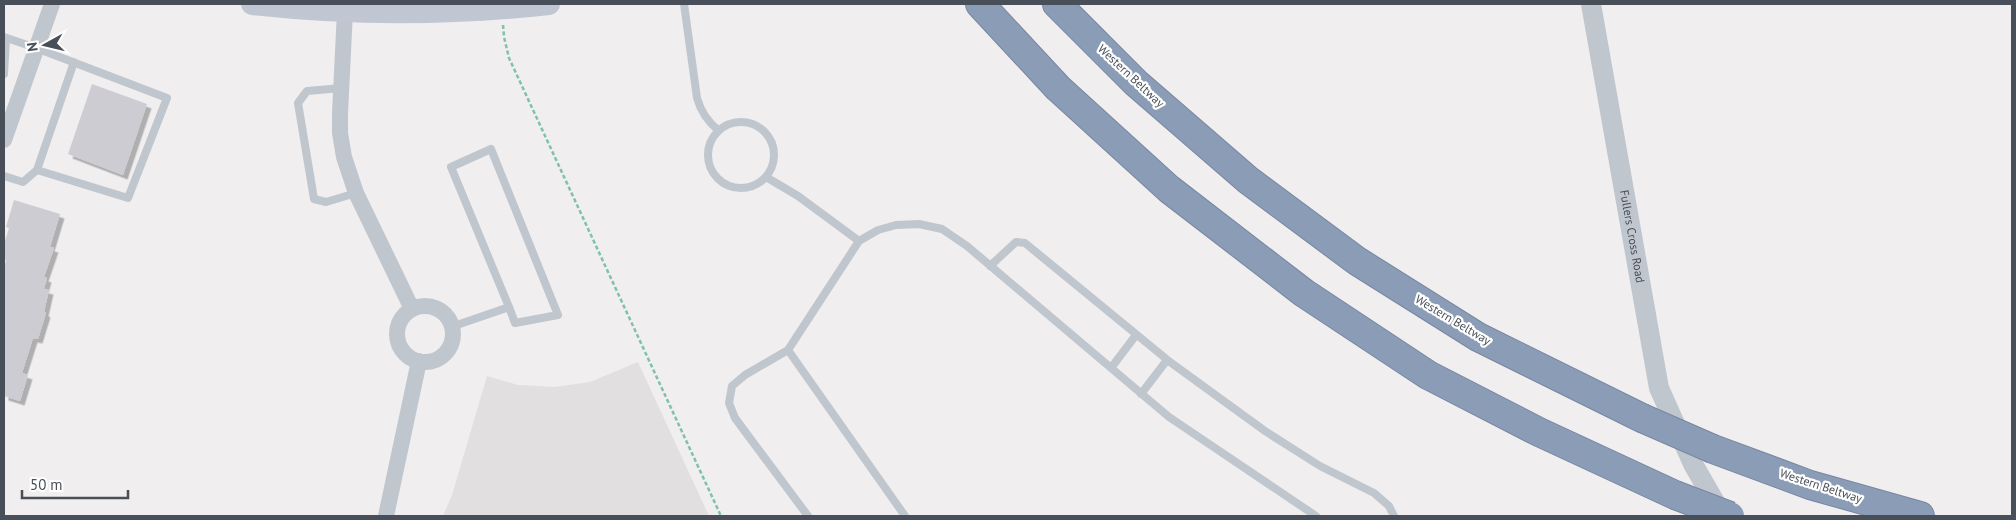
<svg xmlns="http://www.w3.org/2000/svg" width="2016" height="520" font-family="'PT Sans',sans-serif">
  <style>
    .education { fill: #e1dfdf }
    .building { fill: #ccccd2; filter: url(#shadow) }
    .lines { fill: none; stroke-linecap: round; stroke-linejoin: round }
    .motorway-casing { stroke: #7787a2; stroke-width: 30 }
    .path { stroke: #7ec2a8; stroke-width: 2.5; stroke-dasharray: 4 2.5; stroke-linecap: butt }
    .service { stroke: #c0c6ce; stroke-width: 8 }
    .minor { stroke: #c0c6ce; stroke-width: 16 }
    .tertiary { stroke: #c0c6ce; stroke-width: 20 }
    .secondary { stroke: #c1c7d2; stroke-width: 22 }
    .motorway { stroke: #8b9cb6; stroke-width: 28 }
    .motorway-bridge-casing { stroke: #7787a2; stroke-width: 30; stroke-linecap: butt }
    .motorway-bridge { stroke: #8b9cb6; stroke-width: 28 }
    .labels { text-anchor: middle; stroke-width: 4.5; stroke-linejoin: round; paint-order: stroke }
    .street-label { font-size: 12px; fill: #484f58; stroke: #fff }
  </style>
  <defs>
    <filter id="shadow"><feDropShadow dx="4.5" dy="4.5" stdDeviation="0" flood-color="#0004"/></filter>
  </defs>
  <rect width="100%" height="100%" fill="#f0eeee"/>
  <!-- education -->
  <path class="education" d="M638 362 709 516H443L452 495 487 376 518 385 555 387 590 382Z"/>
  <!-- building -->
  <path class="building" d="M92 84 147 104 123 175 68 154Z
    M14 200 60 214 50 247 54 248 44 277 47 278 44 289 49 290 44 312 46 313 38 339 33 338 22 373 28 375 20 401 4 396V270L6 260 4 259V244L9 228 6 227Z"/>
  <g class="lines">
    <!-- motorway casing -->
    <g class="motorway-casing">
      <path id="motorway" d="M980 4 1058 88 1169 189 1304 293 1428 375 1539 432 1675 495
        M1057 4 1136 83 1248 180 1357 261 1478 337 1642 418
        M1713 449 1810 485 1920 516"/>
    </g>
    <!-- path -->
    <path class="path" d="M503 25 504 37 509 58 721 516"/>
    <!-- service -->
    <path class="service" d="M684 4 697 98C701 112 707 121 718 130
      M4 37 36 48 167 98 128 198 37 170 23 182 4 176
      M4 74 6 38
      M342 88 307 91 298 103 314 199 326 202 356 193
      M708 155a33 33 0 1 1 66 0a33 33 0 1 1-66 0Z
      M37 170 74 62
      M766 177 798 196 859 241 878 230 896 225 919 224 942 229 967 246 1169 417 1316 516
      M990 266 1016 242 1025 243 1170 362 1265 431 1320 466 1374 493 1389 506 1394 516
      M451 327 509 307 451 167 491 149 558 315 515 323 509 307
      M788 350 905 516
      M1111 368 1136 335
      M1141 394 1167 360
      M808 516 735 418 729 403 732 386 745 375 788 350 859 241"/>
    <!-- minor -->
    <path class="minor" d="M345 11 340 113V133L344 157 356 193 412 309
      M4 140 52 4
      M397 334a28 28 0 1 1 56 0a28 28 0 1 1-56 0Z
      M386 516 419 361"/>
    <!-- tertiary -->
    <path class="tertiary" id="s1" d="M1591 4 1659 388 1693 464 1723 516"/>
    <!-- secondary -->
    <path class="secondary" d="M252 4C351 15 450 15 549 4"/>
    <!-- motorway -->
    <use href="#motorway" class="motorway"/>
    <!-- motorway-bridge casing -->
    <g class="motorway-bridge-casing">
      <path id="motorway-bridge" d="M1642 418 1713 449
        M1675 495 1730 516"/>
    </g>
    <!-- motorway-bridge -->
    <use href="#motorway-bridge" class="motorway-bridge"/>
  </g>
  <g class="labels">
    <!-- street labels -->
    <g class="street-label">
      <text transform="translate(1131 76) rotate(43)" y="4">Western Beltway</text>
      <text dy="4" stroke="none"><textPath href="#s1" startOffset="236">Fullers Cross Road</textPath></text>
      <text transform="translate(1453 320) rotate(31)" y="4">Western Beltway</text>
      <text transform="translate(1821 486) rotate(18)" y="4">Western Beltway</text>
    </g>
  </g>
  <!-- border -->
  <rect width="2016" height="520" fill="none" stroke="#484f58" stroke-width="10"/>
  <!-- north arrow -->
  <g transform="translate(45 45) rotate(262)" stroke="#ffffff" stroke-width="4" paint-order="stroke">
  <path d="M0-4L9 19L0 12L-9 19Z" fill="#484f58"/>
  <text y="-8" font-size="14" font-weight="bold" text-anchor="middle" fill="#484f58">N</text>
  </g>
  <!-- scale -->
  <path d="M22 490v8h106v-8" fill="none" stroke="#484f58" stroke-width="2.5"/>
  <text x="30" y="490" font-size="15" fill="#484f58" stroke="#ffffff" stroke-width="4" paint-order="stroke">50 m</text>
</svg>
